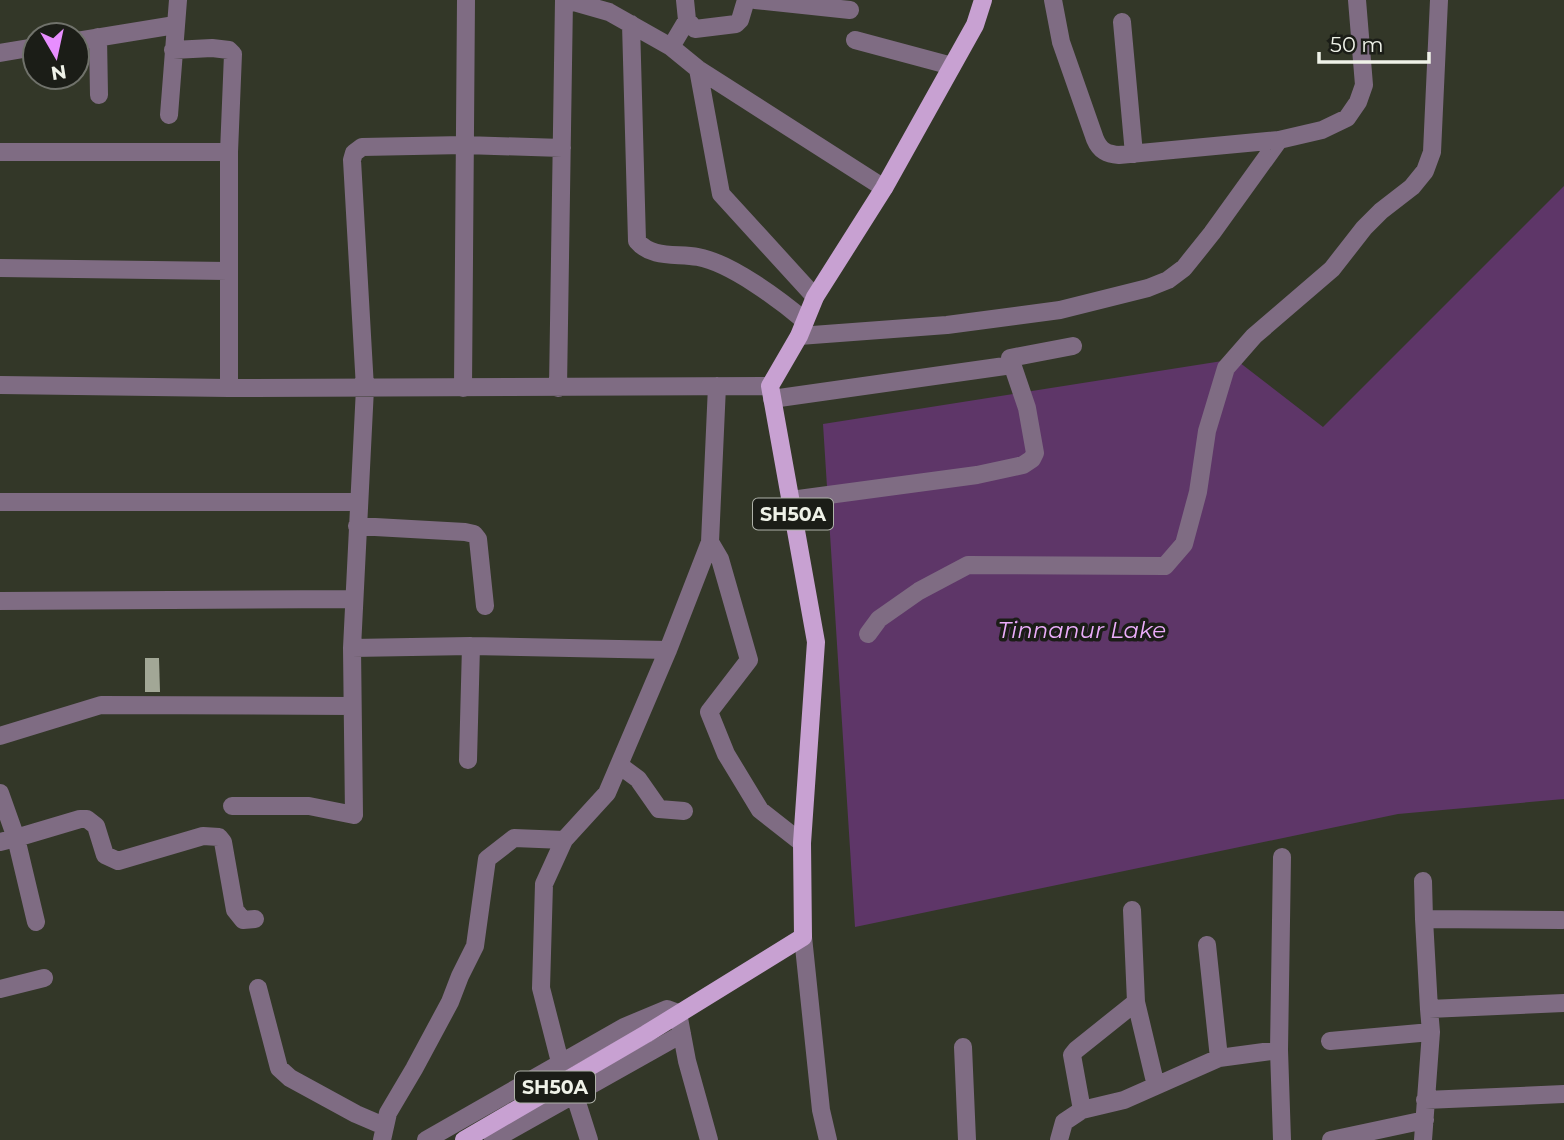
<svg xmlns="http://www.w3.org/2000/svg" width="1564" height="1140" font-family="Montserrat,sans-serif">
  <style>
    .water { fill: #5e3668 }
    .building { fill: #a2a796 }
    .lines { fill: none; stroke-linecap: round; stroke-linejoin: round }
    .minor { stroke: #7f6c83; stroke-width: 18 }
    .major { stroke: #c8a1d2; stroke-width: 18 }
    .labels { text-anchor: middle; stroke-width: 7; stroke-linejoin: round; paint-order: stroke }
    .shield { fill: #1b1d17; stroke: #afb2a9; stroke-width: 2 }
    .shield-label { font-size: 19px; font-weight: bold; fill: #eff2e8 }
    .water-label { font-size: 23px; font-style: italic; fill: #ebadfa; stroke: #1b1d17 }
  </style>
  <rect width="100%" height="100%" fill="#333728"/>
  <!-- water -->
  <path class="water" d="M1564 186V799L1398 814 855 927 823 424 1235 359 1323 427Z"/>
  <!-- building -->
  <path class="building" d="M145 658H159L160 692H145Z"/>
  <g class="lines">
    <!-- minor -->
    <path class="minor" d="M567 0 609 12 671 47 698 69 884 188
      M755 0 850 10
      M1053 0 1061 42 1095 139C1100 151 1107 154 1119 155L1279 140 1322 130 1347 118 1358 102 1364 85 1357 0
      M687 20 695 29 736 24 740 20 746 0
      M1122 22 1134 154
      M631 24 637 241C652 259 677 253 698 257 731 263 780 300 805 321
      M98 37 99 95
      M855 40 952 66
      M77 41 175 25
      M671 47 687 20 685 0
      M173 50 212 48 229 50 233 54 229 152V388
      M0 53 35 47
      M698 69 721 194 815 297
      M169 115 178 0
      M0 152H229
      M0 268 228 271
      M799 336 947 325 1060 310 1148 288 1168 280 1184 268 1212 233 1279 140
      M0 385 229 388 770 386
      M463 388 466 0
      M558 388 564 0
      M772 399 1012 365
      M791 500 977 475 1023 465 1032 459 1035 453 1027 408 1010 358 1073 346
      M0 502H359
      M357 526 465 532 474 534 478 539 485 606
      M710 542 720 559 749 660 709 712 726 754 760 810 802 843
      M0 601 353 599
      M868 634 879 619 919 591 968 565 1165 566 1184 544 1198 492 1207 431 1226 368 1254 336 1332 269 1364 228 1381 211 1412 187 1425 171 1432 152 1439 0
      M352 648 471 646 668 650
      M0 736 101 705 352 706
      M468 760 471 646
      M619 765 638 779 659 809 684 811
      M0 793 16 838 80 819H87L96 826 105 855 118 861 203 836 219 837 223 842 235 910 243 920 255 919
      M232 806H309L354 815 352 648 365 388 352 160 354 153 362 147 464 145 562 148
      M0 842 16 838 36 922
      M1423 881 1424 919
      M1132 910 1136 1002 1156 1086
      M803 937 821 1110 828 1140
      M1207 945 1219 1058
      M258 988 279 1068 290 1078 356 1114 384 1126
      M0 989 44 978
      M1429 1009 1424 919 1562 920
      M1330 1041 1431 1032
      M963 1047 967 1140
      M560 1062 541 988 544 884 564 840 607 793 668 650 710 542 717 386
      M574 1093 589 1140
      M1425 1100 1564 1094
      M1082 1110 1072 1055 1076 1050 1136 1002
      M382 1140 388 1113 414 1069 450 1002 460 976 475 946 487 859 514 838 564 840
      M426 1140 624 1027 667 1009 678 1013 687 1061 709 1140
      M493 1140 682 1034
      M1059 1140 1064 1122 1082 1110 1124 1100 1219 1058 1279 1050
      M1282 1140 1279 1050 1282 857
      M1331 1140 1425 1120
      M1423 1140 1431 1032 1429 1009 1564 1003"/>
    <!-- major -->
    <path class="major" d="M464 1140 646 1034 803 937 802 843 816 642 770 386 799 336 815 297 884 188 975 25 983 0"/>
  </g>
  <g class="labels">
    <!-- shield labels -->
    <g class="shield">
      <rect x="753" y="498.5" width="80" height="31" rx="5"/>
      <rect x="515" y="1071.5" width="80" height="31" rx="5"/>
    </g>
    <g class="shield-label">
      <text x="793" y="521">SH50A</text>
      <text x="555" y="1094">SH50A</text>
    </g>
    <!-- water labels -->
    <g class="water-label">
      <text x="1082" y="638">Tinnanur Lake</text>
    </g>
  </g>
  <!-- north arrow -->
  <g transform="translate(56 56) rotate(171)"><circle r="33" fill="#1b1d17" stroke="#70726b" stroke-width="2"/>
  <path d="M0-5L12 26L0 18L-12 26Z" fill="#e88eff"/>
  <text y="-10" font-size="19" font-weight="bold" text-anchor="middle" fill="#eff2e8">N</text>
  </g>
  <!-- scale -->
  <path d="M1319 52v10h110v-10" fill="none" stroke="#eff2e8" stroke-width="3.5"/>
  <text x="1330" y="52" font-size="21" fill="#eff2e8" stroke="#1b1d17" stroke-width="5" paint-order="stroke">50 m</text>
</svg>
